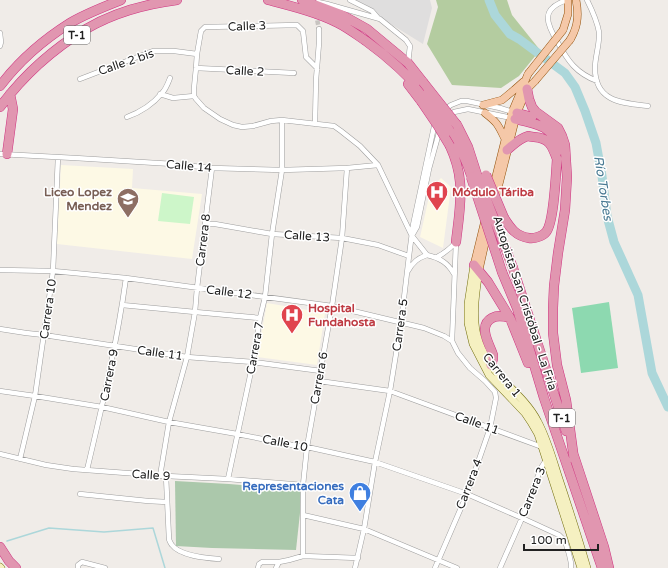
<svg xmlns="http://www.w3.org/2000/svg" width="668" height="568" font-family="'Varela Round',sans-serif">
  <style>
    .residential { fill: #dfdede }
    .education { fill: #fdf9e5 }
    .forest { fill: #b4cca0 }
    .cemetery { fill: #abc8ab }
    .park { fill: #cdf6c9 }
    .pitch { fill: #8dd9b0 }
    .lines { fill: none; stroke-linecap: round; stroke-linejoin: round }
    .stream { stroke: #acd7da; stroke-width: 1.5 }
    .river { stroke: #acd7da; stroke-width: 9 }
    .street-tunnel { stroke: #c7c3c0; stroke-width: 4.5; stroke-dasharray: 4.5 2; stroke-linecap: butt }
    .street-casing { stroke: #9e9e9e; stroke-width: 5.5 }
    .secondary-casing { stroke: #726e0d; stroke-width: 8 }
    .primary-casing { stroke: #92510b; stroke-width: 8 }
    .highway-casing { stroke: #cf3581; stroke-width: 10 }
    .street { stroke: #fff; stroke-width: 4.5 }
    .secondary { stroke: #f5f0c1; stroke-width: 7 }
    .primary { stroke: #f5c8a8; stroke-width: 7 }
    .highway { stroke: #e196b0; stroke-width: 9 }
    .primary-bridge-casing { stroke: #92510b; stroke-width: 8; stroke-linecap: butt }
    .highway-bridge-casing { stroke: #cf3581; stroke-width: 10; stroke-linecap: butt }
    .primary-bridge { stroke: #f5c8a8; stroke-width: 7 }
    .highway-bridge { stroke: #e196b0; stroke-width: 9 }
    .labels { text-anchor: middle; stroke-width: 3; stroke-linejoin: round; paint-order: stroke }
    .shield { fill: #fff; stroke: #646464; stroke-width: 1 }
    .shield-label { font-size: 11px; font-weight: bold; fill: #212121 }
    .street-label { font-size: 12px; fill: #212121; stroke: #fff }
    .education-label { font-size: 12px; font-weight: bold; fill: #785e54; stroke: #fff; text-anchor: end }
    .health-label { font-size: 12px; font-weight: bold; fill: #be3a42; stroke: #fff; text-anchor: start }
    .shop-label { font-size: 12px; font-weight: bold; fill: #366cbe; stroke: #fff; text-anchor: end }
    .water-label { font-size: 13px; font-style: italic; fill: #497a93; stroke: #fff }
  </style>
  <rect width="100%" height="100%" fill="#f0ece8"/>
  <!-- residential -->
  <path class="residential" d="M350 0H430L432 8 423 44 360 5Z"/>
  <!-- education -->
  <path class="education" d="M61 165 133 169 132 188 202 194 192 259 57 244Z
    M441 178 451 187 443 248 420 237 431 188Z
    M267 303 325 313 317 365 257 357Z"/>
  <!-- forest -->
  <path class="forest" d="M436 0H507L512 15 540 50 519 76 501 88 452 85 427 44 438 7Z"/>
  <!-- cemetery -->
  <path class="cemetery" d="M175 481 229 484 301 490 300 513 296 550 212 548 176 546Z"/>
  <!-- park -->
  <path class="park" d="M162 193 194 197 190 224 158 221Z"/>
  <!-- pitch -->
  <path class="pitch" d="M609 302 618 368 581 373 572 308Z"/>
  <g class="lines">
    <!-- stream -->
    <path class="stream" d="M7 541 49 528 104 532 153 528 165 568"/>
    <!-- river -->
    <path class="river" d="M489 0 495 15 510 34 519 39 565 73 575 87 585 111 596 143 602 176 607 216 614 242 638 295 652 373 668 407"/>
    <!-- street-tunnel -->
    <path class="street-tunnel" d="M316 14 319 29"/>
    <!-- street casing -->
    <g class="street-casing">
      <path id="street" d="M350 0 372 11 378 18
        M567 0C540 9 546 23 558 43 568 61 576 73 597 81
        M587 0C592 10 597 21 599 32 600 44 595 56 595 68 595 102 622 103 648 106
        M318 2 327 4 380 19 406 40 410 46 408 63
        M0 33 1 42 0 46
        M196 68 294 73
        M317 68 306 57 303 31 297 25 205 27 201 31 197 54 196 68 194 88V96L196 99 204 108 220 119 233 125 242 127 253 126 271 121 282 120 334 126 341 131 360 146 378 165 412 236 427 255
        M80 79 153 51H174L197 54
        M160 94 173 98 194 96
        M444 110 451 105 461 101H467L500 108 513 112
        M127 117C141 112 153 104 162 93 166 89 168 83 170 78
        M449 117 454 112 468 109 512 118
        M315 124 316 80 319 43V29
        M0 154 75 158 173 164 212 168 282 170 347 168 378 165
        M205 224H215L272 234 342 238 378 245 409 256
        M413 234 417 227 429 169 440 129
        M427 255C440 258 448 263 454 274
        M437 257C445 253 450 249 456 242
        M0 270 53 271 126 278 332 306 424 328 444 336 452 341
        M408 271C413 262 418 258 427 255
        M122 305 195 312 260 318
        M0 329 26 333 44 335 187 357 253 362 321 371
        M319 381 390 391 542 447
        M0 391 35 396 102 407 169 422 237 434 297 446 307 447 375 462 467 494 522 518 559 535 565 541 569 554 571 563V568
        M0 454 46 465 73 469 166 476 228 479 303 485
        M20 459 35 396 53 271 58 157
        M87 470C102 407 117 343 126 278
        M160 476 169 422 187 357 195 312 197 288 212 168
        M166 476 169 539C169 540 171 544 172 545 180 556 206 558 219 559
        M228 479 253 362 260 318 265 297 272 234 282 170V120
        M80 494 148 501 167 502
        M303 515 364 529 457 568
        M303 556V485L307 447 332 306 342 238 347 168
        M78 568V565L82 562 105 568
        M258 568 259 564 262 562H279
        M276 568 279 562 289 560 303 556 358 558
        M355 568 364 529 375 462 390 391 401 323 409 256 413 225 435 122
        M435 568 467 494 490 428 496 398 495 392 485 381 470 368 458 353 452 341 456 242
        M500 568 522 518 541 468 546 460"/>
    </g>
    <!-- secondary casing -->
    <g class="secondary-casing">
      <path id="secondary" d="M474 265 468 304V323L473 344 489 375 525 413 531 422 538 434 581 568
        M479 270C472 317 469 343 503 380 516 393 530 406 538 422 547 439 552 457 558 476 568 506 578 537 587 568
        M0 567 1 568"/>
    </g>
    <!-- primary casing -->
    <g class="primary-casing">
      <path id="primary" d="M563 30 568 14V0
        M570 40C571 38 573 35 574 32 578 23 578 10 576 0
        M483 105 502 100 514 90 523 82
        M485 113C498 123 498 125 505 139
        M492 192 512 112 528 74
        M495 200 517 113 527 89 535 81
        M474 265 485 220
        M479 270 488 230"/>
    </g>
    <!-- highway casing -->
    <g class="highway-casing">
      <path id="highway" d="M268 0C291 6 316 12 338 23 348 28 357 35 366 41 388 57 408 75 425 95
        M302 0 342 15 367 29 408 63 423 82
        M408 84 421 101
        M0 86C19 61 43 40 70 23 85 14 103 7 121 0
        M527 89 529 99 532 107 536 112 558 128 562 136 565 145 567 177 565 210 558 253 554 286 553 308V333L557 365 566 400 574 459
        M0 107C23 76 53 49 86 29 113 13 146 4 177 0
        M517 113 532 117
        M515 119C535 123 558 127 557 152
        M457 125 468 147 477 175
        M450 131C459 145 466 159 471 175
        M450 146C455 157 459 170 460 182 462 202 458 223 456 242
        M7 154 13 109 10 94
        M504 218C511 229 516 236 529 238 534 239 543 236 546 232 554 223 556 172 557 159 552 145 549 138 534 137 533 137 528 136 528 136 520 138 513 145 507 150
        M474 265 488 282 510 318 528 363
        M513 268 566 431
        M502 272 517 308 544 398 602 568
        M491 365 493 359V355C490 345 477 326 492 318 498 315 503 316 510 318
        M573 453 604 547 609 568
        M0 547 9 561 16 568"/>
    </g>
    <!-- street -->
    <use href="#street" class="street"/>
    <!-- secondary -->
    <use href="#secondary" class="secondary"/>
    <!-- primary -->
    <use href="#primary" class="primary"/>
    <!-- highway -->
    <use href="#highway" class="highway"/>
    <!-- primary-bridge casing -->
    <g class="primary-bridge-casing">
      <path id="primary-bridge" d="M528 74 563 30
        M535 81 570 40"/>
    </g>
    <!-- highway-bridge casing -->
    <g class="highway-bridge-casing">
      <path id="highway-bridge" d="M423 82 457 125
        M425 95 450 131
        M421 101 438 126 450 146
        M477 175 513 268
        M486 175 504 218
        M471 177 502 272"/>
    </g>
    <!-- primary-bridge -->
    <use href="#primary-bridge" class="primary-bridge"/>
    <!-- highway-bridge -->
    <use href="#highway-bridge" class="highway-bridge"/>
  </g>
  <!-- icons -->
  <defs>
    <g id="hospital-pin" transform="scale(1.15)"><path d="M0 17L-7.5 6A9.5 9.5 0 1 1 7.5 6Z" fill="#e0444e" stroke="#fff"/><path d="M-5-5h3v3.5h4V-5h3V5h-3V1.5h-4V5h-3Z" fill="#fff"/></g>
    <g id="school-pin" transform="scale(1.15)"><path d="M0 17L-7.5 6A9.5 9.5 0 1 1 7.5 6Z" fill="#8d6e63" stroke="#fff"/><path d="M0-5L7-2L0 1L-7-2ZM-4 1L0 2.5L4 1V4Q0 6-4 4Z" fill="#fff"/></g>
    <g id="shop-pin" transform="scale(1.15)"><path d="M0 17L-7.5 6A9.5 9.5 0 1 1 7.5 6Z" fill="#3f7fe0" stroke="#fff"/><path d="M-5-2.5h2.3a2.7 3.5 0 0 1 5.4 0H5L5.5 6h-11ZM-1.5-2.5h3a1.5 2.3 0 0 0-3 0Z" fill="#fff"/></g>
  </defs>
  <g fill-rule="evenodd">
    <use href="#hospital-pin" x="437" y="192"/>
    <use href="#school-pin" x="128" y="199"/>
    <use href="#hospital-pin" x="292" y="315"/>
    <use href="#shop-pin" x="360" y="493"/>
  </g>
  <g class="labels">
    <!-- shield labels -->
    <g class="shield">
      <rect x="64" y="26" width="26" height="18" rx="3"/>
      <rect x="549" y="409" width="26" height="18" rx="3"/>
    </g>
    <g class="shield-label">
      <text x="77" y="39">T-1</text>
      <text x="562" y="422">T-1</text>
    </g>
    <!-- street labels -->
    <g class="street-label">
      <text transform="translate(247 26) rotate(-2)" y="4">Calle 3</text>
      <text transform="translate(126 62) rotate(-19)" y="4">Calle 2 bis</text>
      <text transform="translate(245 71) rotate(3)" y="4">Calle 2</text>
      <text transform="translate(189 166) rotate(5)" y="4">Calle 14</text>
      <text transform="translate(307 236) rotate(4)" y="4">Calle 13</text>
      <text transform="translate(203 240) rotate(-83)" y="4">Carrera 8</text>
      <text transform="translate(229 292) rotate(7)" y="4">Calle 12</text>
      <text transform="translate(525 303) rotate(72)" y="4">Autopista San Cristóbal - La Fría</text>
      <text transform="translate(48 309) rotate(-82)" y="4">Carrera 10</text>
      <text transform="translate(400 325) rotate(-82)" y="4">Carrera 5</text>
      <text transform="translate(255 348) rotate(-80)" y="4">Carrera 7</text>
      <text transform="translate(160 353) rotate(8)" y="4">Calle 11</text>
      <text transform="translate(109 375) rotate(-79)" y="4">Carrera 9</text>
      <text transform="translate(502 375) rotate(51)" y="4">Carrera 1</text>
      <text transform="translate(319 378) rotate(-80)" y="4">Carrera 6</text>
      <text transform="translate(477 423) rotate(20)" y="4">Calle 11</text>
      <text transform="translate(285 443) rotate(11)" y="4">Calle 10</text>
      <text transform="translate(151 475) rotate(4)" y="4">Calle 9</text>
      <text transform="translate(469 484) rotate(-69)" y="4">Carrera 4</text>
      <text transform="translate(532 492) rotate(-68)" y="4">Carrera 3</text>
    </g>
    <!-- education labels -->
    <g class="education-label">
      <text x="112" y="196">Liceo Lopez<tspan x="112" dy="14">Mendez</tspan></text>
    </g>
    <!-- health labels -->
    <g class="health-label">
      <text x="452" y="196">Módulo Táriba</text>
      <text x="308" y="312">Hospital<tspan x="308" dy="14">Fundahosta</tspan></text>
    </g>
    <!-- shop labels -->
    <g class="shop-label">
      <text x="344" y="490">Representaciones<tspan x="344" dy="14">Cata</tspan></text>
    </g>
    <!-- water labels -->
    <g class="water-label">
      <text transform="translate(604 188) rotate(81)" y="5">Río Torbes</text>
    </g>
  </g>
  <!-- scale -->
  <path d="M524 544v6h74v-6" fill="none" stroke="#212121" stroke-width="2"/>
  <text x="530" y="544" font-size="12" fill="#212121" stroke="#ffffff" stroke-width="3" paint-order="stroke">100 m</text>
</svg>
